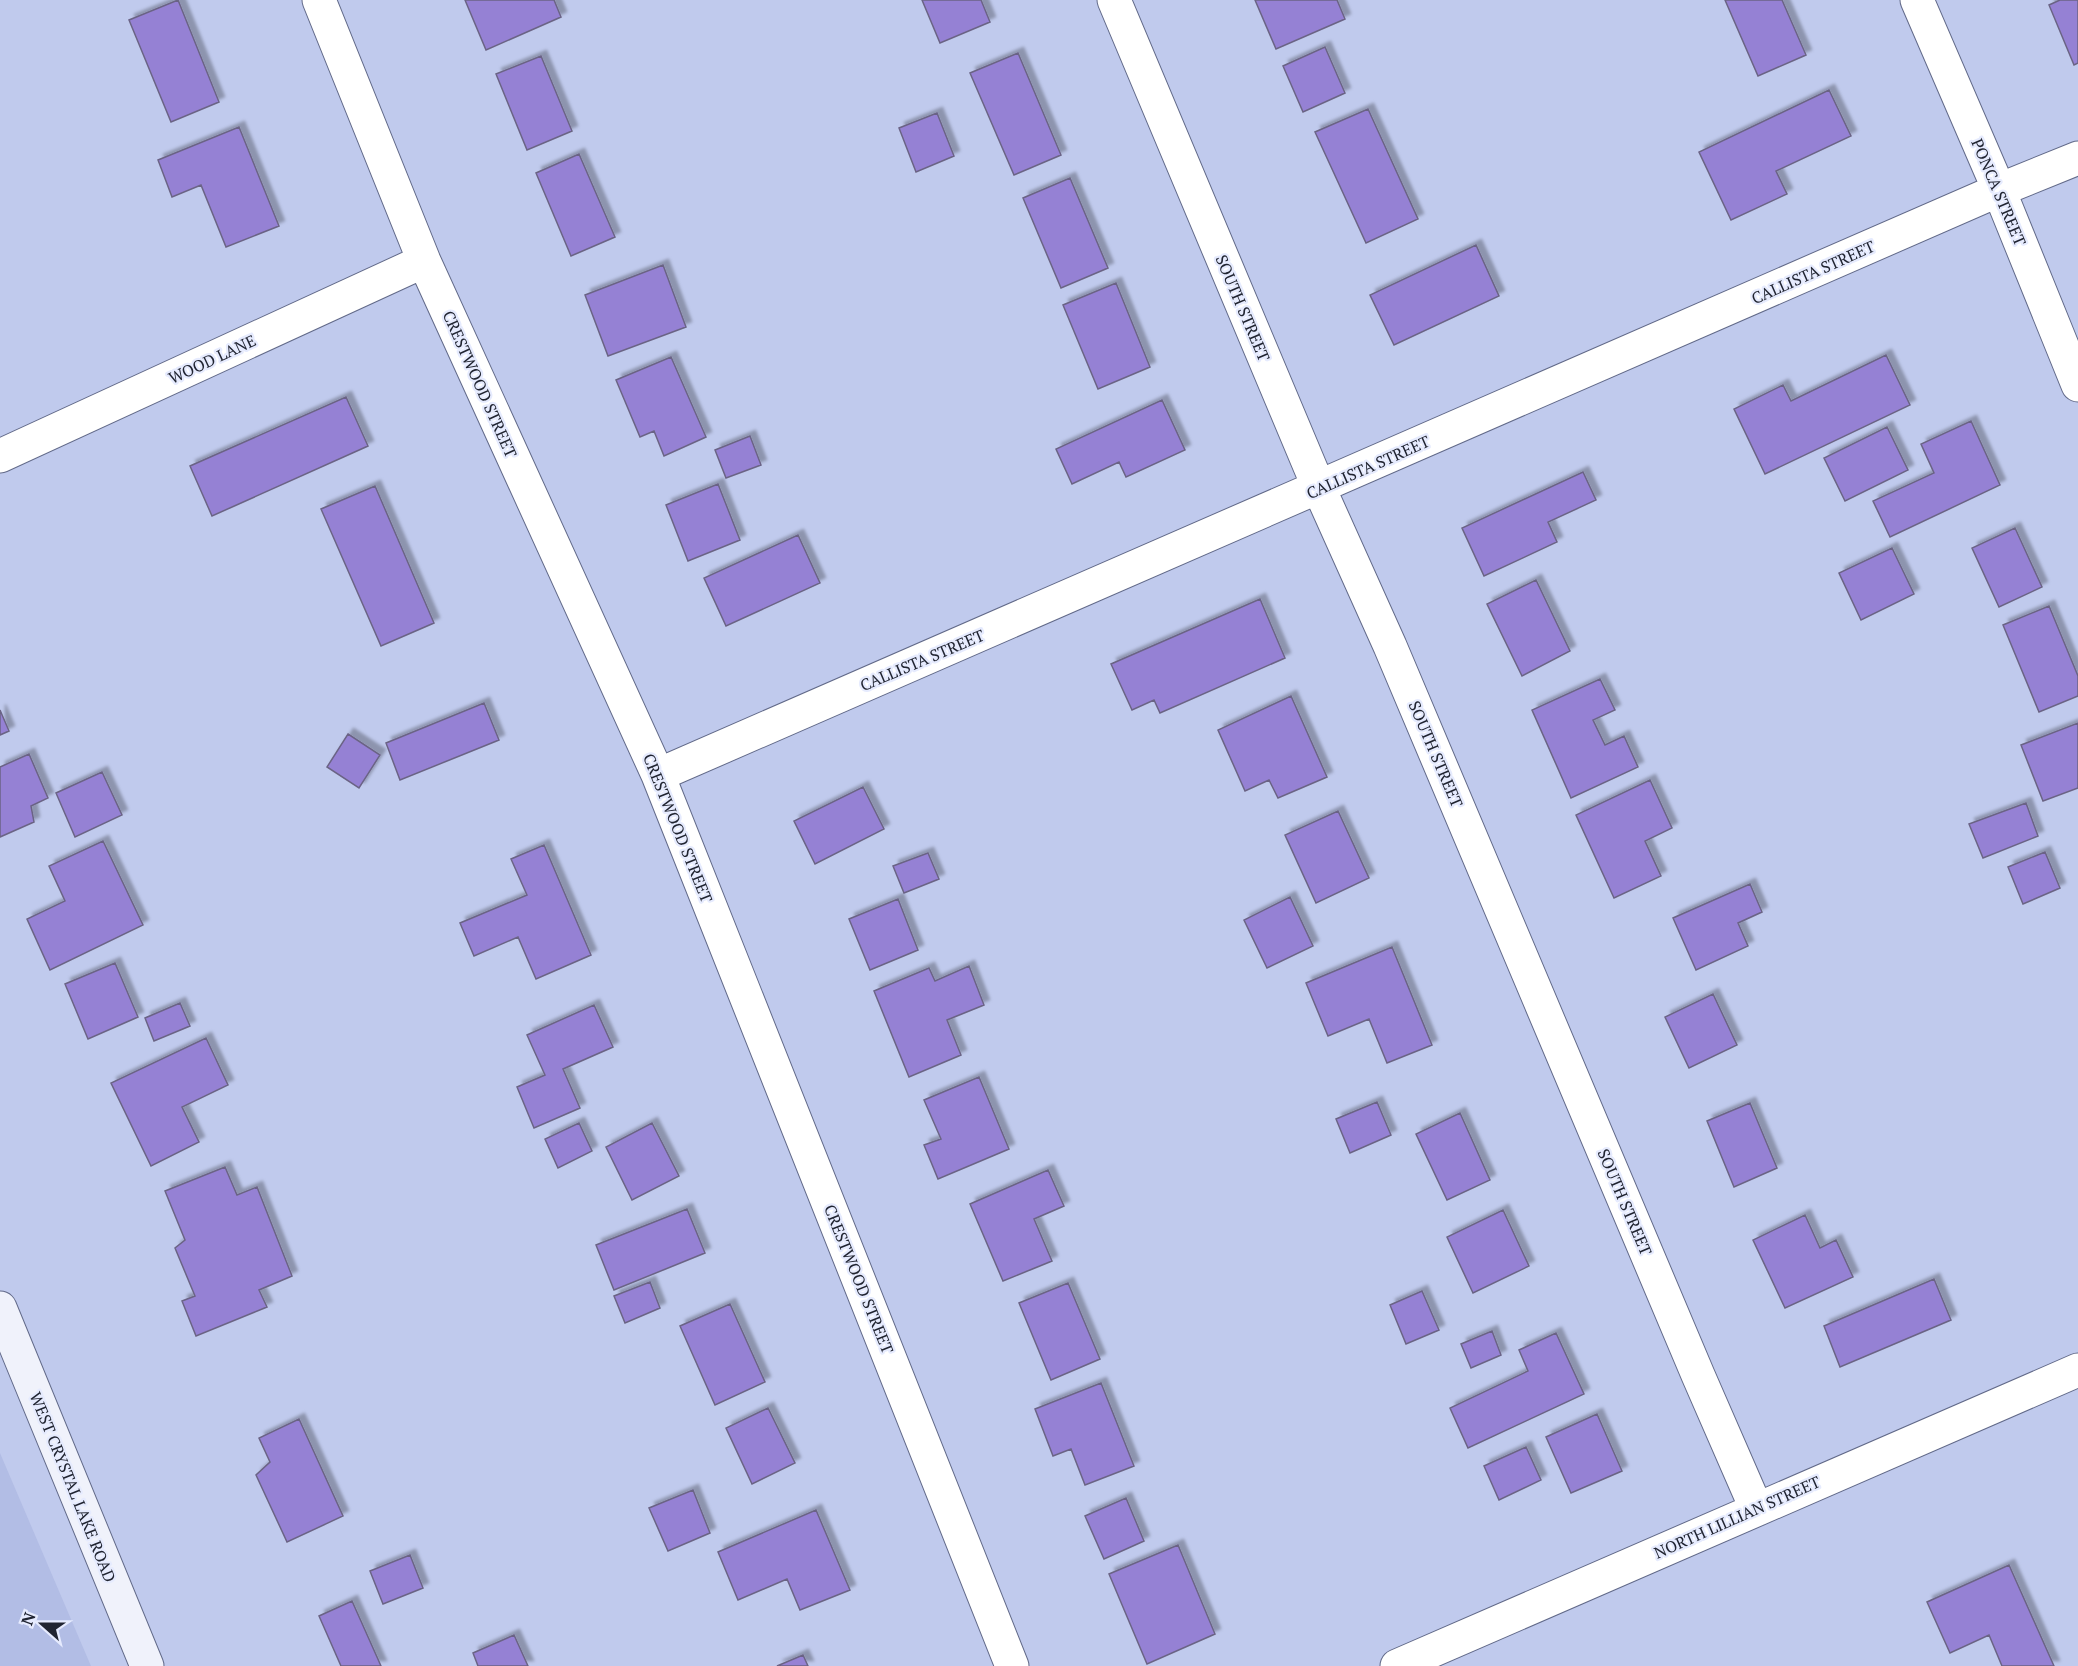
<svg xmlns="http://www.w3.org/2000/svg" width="2078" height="1666" font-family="'PT Serif',serif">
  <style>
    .built { fill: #b2bde5 }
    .building { fill: #9581d4; stroke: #6b6485; stroke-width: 1.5; filter: url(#shadow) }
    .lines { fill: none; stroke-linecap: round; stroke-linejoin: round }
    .street-casing { stroke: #626a89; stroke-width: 35 }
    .secondary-casing { stroke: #626a89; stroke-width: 35 }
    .street { stroke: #fff; stroke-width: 33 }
    .secondary { stroke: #f0f2fb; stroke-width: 33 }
    .labels { text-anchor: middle; stroke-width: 4.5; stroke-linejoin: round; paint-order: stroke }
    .street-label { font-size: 16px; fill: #202431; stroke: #e6ebfe }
  </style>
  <defs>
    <filter id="shadow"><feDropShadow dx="5.5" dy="-5.5" stdDeviation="1.5" flood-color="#0004"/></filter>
  </defs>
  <rect width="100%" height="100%" fill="#c0caed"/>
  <!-- built -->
  <path class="built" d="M0 1453 91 1666H0Z"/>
  <!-- building -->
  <path class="building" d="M178 0 219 102 171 122 129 20Z
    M465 0H554L561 17 486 50Z
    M922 0H981L990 22 940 43Z
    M1255 0H1337L1345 19 1276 49Z
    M1725 0H1782L1806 55 1758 76Z
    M2060 0H2078V63L2074 65 2049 5Z
    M1325 47 1345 93 1303 112 1283 66Z
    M1018 53 1061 155 1014 175 970 73Z
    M541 56 572 131 527 150 496 74Z
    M1829 90 1851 136 1776 171 1787 194 1731 220 1699 152Z
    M1368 109 1418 219 1366 243 1315 132Z
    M937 113 954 156 916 172 899 128Z
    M239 127 279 226 226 247 201 185 172 197 158 160Z
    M579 154 615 237 571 256 536 173Z
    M1070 178 1108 268 1061 288 1023 198Z
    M1476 245 1499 296 1394 345 1370 295Z
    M663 265 686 327 608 356 585 295Z
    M1116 283 1150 367 1098 389 1063 305Z
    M1886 355 1910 405 1765 474 1734 409 1783 385 1791 401Z
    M671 357 706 437 664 456 654 431 640 437 616 380Z
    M346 397 368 446 212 516 190 466Z
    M1162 400 1185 450 1126 477 1119 462 1072 484 1056 449Z
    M1971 421 2000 485 1890 537 1873 501 1934 473 1921 444Z
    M1887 427 1908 470 1845 501 1824 458Z
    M750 436 761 465 726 478 715 450Z
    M1583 472 1596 500 1548 522 1557 542 1484 576 1462 528Z
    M718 484 740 540 688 561 666 505Z
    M375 486 434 623 381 646 321 509Z
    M2015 528 2042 587 1999 607 1972 548Z
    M798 535 820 583 726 626 704 578Z
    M1892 548 1914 594 1861 620 1839 573Z
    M1536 580 1570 651 1522 676 1487 604Z
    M1260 599 1285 658 1160 713 1154 700 1132 710 1111 664Z
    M2049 606 2078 676V696L2039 712 2003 625Z
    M1600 679 1615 710 1593 720 1605 745 1624 736 1638 767 1571 798 1532 710Z
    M1291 696 1327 777 1278 798 1269 780 1245 791 1218 730Z
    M484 703 499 740 400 780 386 743Z
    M0 710 9 731 0 735Z
    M2078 723V788L2043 801 2021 745Z
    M348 734 380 755 359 788 327 767Z
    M29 754 48 798 31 806 34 822 0 837V767Z
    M102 772 122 815 75 837 56 793Z
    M1650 780 1672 828 1645 841 1661 876 1614 898 1576 815Z
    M863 787 884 829 815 864 794 821Z
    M2026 803 2038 836 1983 858 1969 824Z
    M1338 811 1369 878 1316 903 1285 835Z
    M103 841 143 925 50 970 27 919 65 901 49 866Z
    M544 845 591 955 536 979 518 937 474 956 460 923 527 895 511 859Z
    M2045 852 2060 888 2023 904 2008 867Z
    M928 853 939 879 904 893 893 866Z
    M1750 884 1762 912 1738 923 1748 946 1696 970 1673 918Z
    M1290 897 1313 946 1267 968 1244 920Z
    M898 899 918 950 870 970 849 919Z
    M1392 947 1432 1045 1387 1063 1369 1019 1328 1036 1306 983Z
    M115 963 138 1017 88 1039 65 984Z
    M969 966 984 1005 947 1020 961 1055 909 1077 874 991 929 968 935 981Z
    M1713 994 1737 1045 1689 1068 1665 1017Z
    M180 1003 190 1026 154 1041 145 1018Z
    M594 1005 613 1047 563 1069 580 1108 534 1128 517 1087 545 1075 527 1035Z
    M206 1038 228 1085 182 1107 199 1142 151 1166 111 1083Z
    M979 1077 1009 1149 938 1179 924 1145 941 1139 924 1100Z
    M1377 1102 1391 1135 1350 1153 1336 1119Z
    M1750 1103 1777 1168 1734 1187 1707 1121Z
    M1460 1113 1490 1180 1447 1200 1416 1134Z
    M579 1123 592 1151 558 1168 545 1139Z
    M652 1123 679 1176 632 1200 606 1147Z
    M225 1167 237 1195 257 1187 292 1276 259 1290 267 1307 196 1336 182 1301 195 1296 175 1248 185 1240 165 1191Z
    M1048 1170 1064 1206 1034 1219 1052 1261 1003 1281 970 1204Z
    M687 1209 705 1253 614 1290 596 1245Z
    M1503 1210 1529 1266 1473 1293 1447 1237Z
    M1805 1215 1820 1248 1836 1240 1853 1277 1785 1308 1753 1240Z
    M1934 1279 1951 1320 1840 1367 1824 1326Z
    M650 1282 660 1308 625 1323 614 1296Z
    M1068 1283 1100 1359 1051 1380 1019 1303Z
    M1422 1291 1439 1330 1406 1344 1390 1305Z
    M730 1304 765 1382 715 1405 680 1326Z
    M1492 1331 1501 1355 1471 1368 1461 1344Z
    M1556 1333 1584 1394 1468 1448 1450 1408 1528 1371 1519 1350Z
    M1101 1383 1134 1466 1085 1485 1071 1449 1053 1456 1035 1409Z
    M768 1408 795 1463 752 1484 726 1428Z
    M1597 1414 1622 1471 1571 1493 1546 1437Z
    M299 1419 343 1516 287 1542 256 1475 270 1462 259 1438Z
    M1526 1447 1541 1480 1499 1500 1484 1466Z
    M693 1490 710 1533 668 1551 649 1508Z
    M1126 1498 1144 1541 1104 1559 1085 1516Z
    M816 1510 850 1590 800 1610 787 1579 738 1600 718 1552Z
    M1178 1545 1215 1634 1147 1664 1109 1574Z
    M410 1555 423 1588 383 1604 370 1571Z
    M2009 1565 2054 1666H2002L1989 1635 1950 1653 1927 1602Z
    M352 1601 381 1666H341L319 1616Z
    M514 1635 528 1666H478L473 1653Z
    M803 1655 808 1666H777Z"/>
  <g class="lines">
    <!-- street casing -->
    <g class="street-casing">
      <path id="street" d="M319 0 424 261 658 775 1012 1666
        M1114 0 1319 488 1390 646 1698 1375 1756 1508
        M1917 0 1999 190 2078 385
        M0 456 424 261
        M658 775 1999 190 2078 158
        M1397 1666 2078 1370"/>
    </g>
    <!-- secondary casing -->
    <g class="secondary-casing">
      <path id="secondary" d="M0 1308 147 1666"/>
    </g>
    <!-- street -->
    <use href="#street" class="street"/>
    <!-- secondary -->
    <use href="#secondary" class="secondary"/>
  </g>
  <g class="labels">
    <!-- street labels -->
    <g class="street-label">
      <text transform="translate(1999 192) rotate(67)" y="6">PONCA STREET</text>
      <text transform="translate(1813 272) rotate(-24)" y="6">CALLISTA STREET</text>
      <text transform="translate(1243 308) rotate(67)" y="6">SOUTH STREET</text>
      <text transform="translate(212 359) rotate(-25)" y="6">WOOD LANE</text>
      <text transform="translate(480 384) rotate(66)" y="6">CRESTWOOD STREET</text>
      <text transform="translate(1368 467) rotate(-24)" y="6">CALLISTA STREET</text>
      <text transform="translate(922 660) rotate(-23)" y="6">CALLISTA STREET</text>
      <text transform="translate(1436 754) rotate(67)" y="6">SOUTH STREET</text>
      <text transform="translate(678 828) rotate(68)" y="6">CRESTWOOD STREET</text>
      <text transform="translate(1625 1202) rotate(67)" y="6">SOUTH STREET</text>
      <text transform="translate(859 1279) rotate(68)" y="6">CRESTWOOD STREET</text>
      <text transform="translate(73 1487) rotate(68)" y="6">WEST CRYSTAL LAKE ROAD</text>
      <text transform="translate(1737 1517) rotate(-24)" y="6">NORTH LILLIAN STREET</text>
    </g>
  </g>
  <!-- north arrow -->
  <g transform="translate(42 1624) rotate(291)" stroke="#e6ebfe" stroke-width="4.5" paint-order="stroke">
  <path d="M0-4.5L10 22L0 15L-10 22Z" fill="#202431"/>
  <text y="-9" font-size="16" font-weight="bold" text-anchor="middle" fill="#202431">N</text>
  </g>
</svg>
